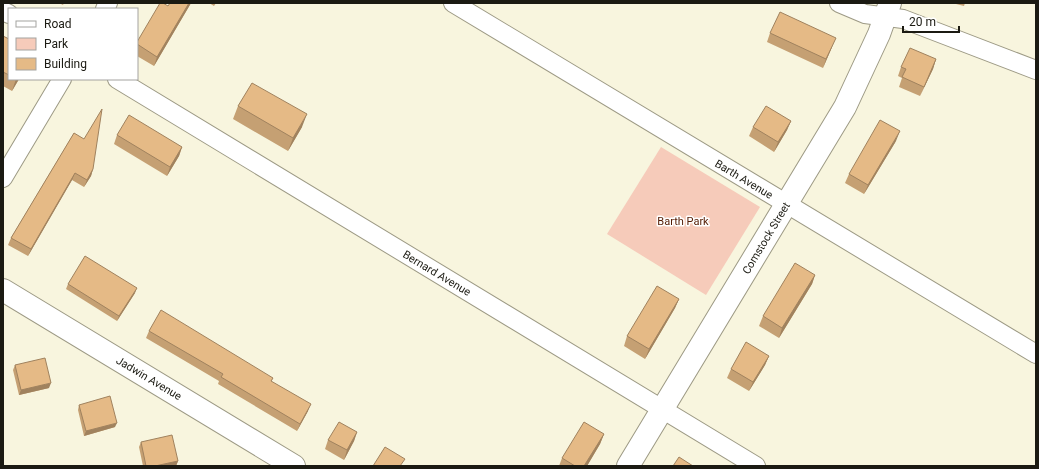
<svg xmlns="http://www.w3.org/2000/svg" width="1039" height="469" font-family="Roboto,sans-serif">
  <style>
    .green { fill: #f6cbba }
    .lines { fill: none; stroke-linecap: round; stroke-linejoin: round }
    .street-casing { stroke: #9d9a85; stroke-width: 20 }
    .secondary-casing { stroke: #9d9a85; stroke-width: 24 }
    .street { stroke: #fff; stroke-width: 18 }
    .secondary { stroke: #fff; stroke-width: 22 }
    .wall { fill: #c5a073 }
    .shaded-wall { fill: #a0825e }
    .building { fill: #e5ba86; stroke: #a0825e }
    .labels { text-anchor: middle; stroke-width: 3; stroke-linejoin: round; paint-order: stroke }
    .street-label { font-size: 11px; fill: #1b1a12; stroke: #fff }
    .park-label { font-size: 11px; fill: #531b02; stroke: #fff }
  </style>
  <rect width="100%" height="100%" fill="#f8f5de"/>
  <!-- green -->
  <path class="green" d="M661 147 760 207 706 295 607 234Z"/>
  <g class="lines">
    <!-- street casing -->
    <g class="street-casing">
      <path id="street" d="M453 3 1036 354
        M839 3 865 14 903 19 1036 70
        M105 9 108 3
        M3 11 9 14
        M117 79 756 466
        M3 178 62 79"/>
    </g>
    <!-- secondary casing -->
    <g class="secondary-casing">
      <path id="secondary" d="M3 290 294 466
        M628 466 845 107 879 34 890 3"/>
    </g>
    <!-- street -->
    <use href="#street" class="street"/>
    <!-- secondary -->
    <use href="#secondary" class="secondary"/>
  </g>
  <!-- wall -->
  <path class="wall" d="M59 3H64L63 5Z
    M191 3 154 66 137 56V42L168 6Z
    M209 3H216L214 6Z
    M952 3H965L964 6Z
    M770 33 832 47 823 68 767 42Z
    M3 36 9 39V79H19L12 91 3 86Z
    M936 59 933 69 920 96 899 87 902 78 898 76 901 67Z
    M238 106 302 127 288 151 233 119Z
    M791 121 787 130 774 152 749 136 753 127Z
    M74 133 93 169 91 176 84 187 72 180 28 256 8 245 11 238Z
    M117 135 182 147 179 156 167 176 114 144Z
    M896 141 864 194 845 183 849 174Z
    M815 275 812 284 779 338 759 326 763 316Z
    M68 284 135 293 117 321 66 289Z
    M679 299 675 308 645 359 624 346 627 336Z
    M149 331 273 378 271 382 308 411 297 431 218 384 219 381 146 338Z
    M769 356 765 365 749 391 727 378 731 369Z
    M15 365 49 388 19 395 13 370Z
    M79 405 115 427 84 436 78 410Z
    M357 432 354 441 344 460 325 449 328 440Z
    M604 434 600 444 587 466H559L562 458Z
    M141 442 178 461 176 466H143L139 447Z"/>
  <!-- shaded-wall -->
  <path class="shaded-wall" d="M189 3H191L154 66 157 57Z
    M836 38 832 47 823 68 826 59Z
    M936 59 933 69 920 96 924 87Z
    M16 79H19L12 91Z
    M307 114 302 127 288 151 293 138Z
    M791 121 787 130 774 152 778 142Z
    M900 131 896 141 864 194 868 185Z
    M182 147 179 156 167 176 170 167Z
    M93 169 91 176 84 187 87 180Z
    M75 173 72 180 28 256 31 249Z
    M815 275 812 284 779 338 782 328Z
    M137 288 135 293 117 321 119 316Z
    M679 299 675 308 645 359 649 349Z
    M769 356 765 365 749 391 753 382Z
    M51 383 49 388 19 395 21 390Z
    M311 404 308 411 297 431 300 424Z
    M117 423 115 427 84 436 86 431Z
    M357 432 354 441 344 460 347 450Z
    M604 434 600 444 587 466H584Z
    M178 461 176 466H155Z"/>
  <!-- building -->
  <path class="building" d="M160 3H163L168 6 170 3H189L157 57 137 44V42Z
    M780 12 836 38 826 59 770 33Z
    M3 36 9 39V75L3 72Z
    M910 48 936 59 924 87 902 77 906 69 901 67Z
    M252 83 307 114 293 138 238 106Z
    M766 106 791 121 778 142 753 127Z
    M102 109 93 169 87 180 75 173 31 249 11 238 74 133 84 139Z
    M129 115 182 147 170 167 117 135Z
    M880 120 900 131 868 185 849 174Z
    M85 256 137 288 119 316 68 284Z
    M795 263 815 275 782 328 763 316Z
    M657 286 679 299 649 349 627 336Z
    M161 310 273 378 271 381 311 404 300 424 221 377 223 374 149 331Z
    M746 342 769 356 753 382 731 369Z
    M45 358 51 383 21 390 15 365Z
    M110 396 117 423 86 431 79 405Z
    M339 422 357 432 347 450 328 440Z
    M584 422 604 434 584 466H575L562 458Z
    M172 435 178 461 155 466H146L141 442Z
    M385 447 405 459 400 466H373Z
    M679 457 693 466H673Z"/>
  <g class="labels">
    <!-- street labels -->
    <g class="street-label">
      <text transform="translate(744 179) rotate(31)" y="4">Barth Avenue</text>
      <text transform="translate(766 238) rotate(-59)" y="4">Comstock Street</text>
      <text transform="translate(437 273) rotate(31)" y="4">Bernard Avenue</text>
      <text transform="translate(149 378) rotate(31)" y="4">Jadwin Avenue</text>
    </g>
    <!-- park labels -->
    <g class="park-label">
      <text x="683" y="225">Barth Park</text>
    </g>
  </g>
  <!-- border -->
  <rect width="1039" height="469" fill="none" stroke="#1b1a12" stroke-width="8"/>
  <!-- legend -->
  <rect x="8" y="8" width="130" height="72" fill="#ffffff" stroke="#a4a3a0"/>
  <rect x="16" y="21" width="20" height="6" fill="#ffffff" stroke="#a4a3a0"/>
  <text x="44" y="28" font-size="12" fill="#1b1a12">Road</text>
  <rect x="16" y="38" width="20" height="12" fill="#f6cbba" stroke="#a4a3a0"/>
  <text x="44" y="48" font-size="12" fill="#1b1a12">Park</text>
  <rect x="16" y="58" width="20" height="12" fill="#e5ba86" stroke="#a4a3a0"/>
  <text x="44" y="68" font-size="12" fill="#1b1a12">Building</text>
  <!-- scale -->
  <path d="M903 26v6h56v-6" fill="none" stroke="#1b1a12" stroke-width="2"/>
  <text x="909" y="26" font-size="12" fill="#1b1a12" stroke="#ffffff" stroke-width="3" paint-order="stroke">20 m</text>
</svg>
